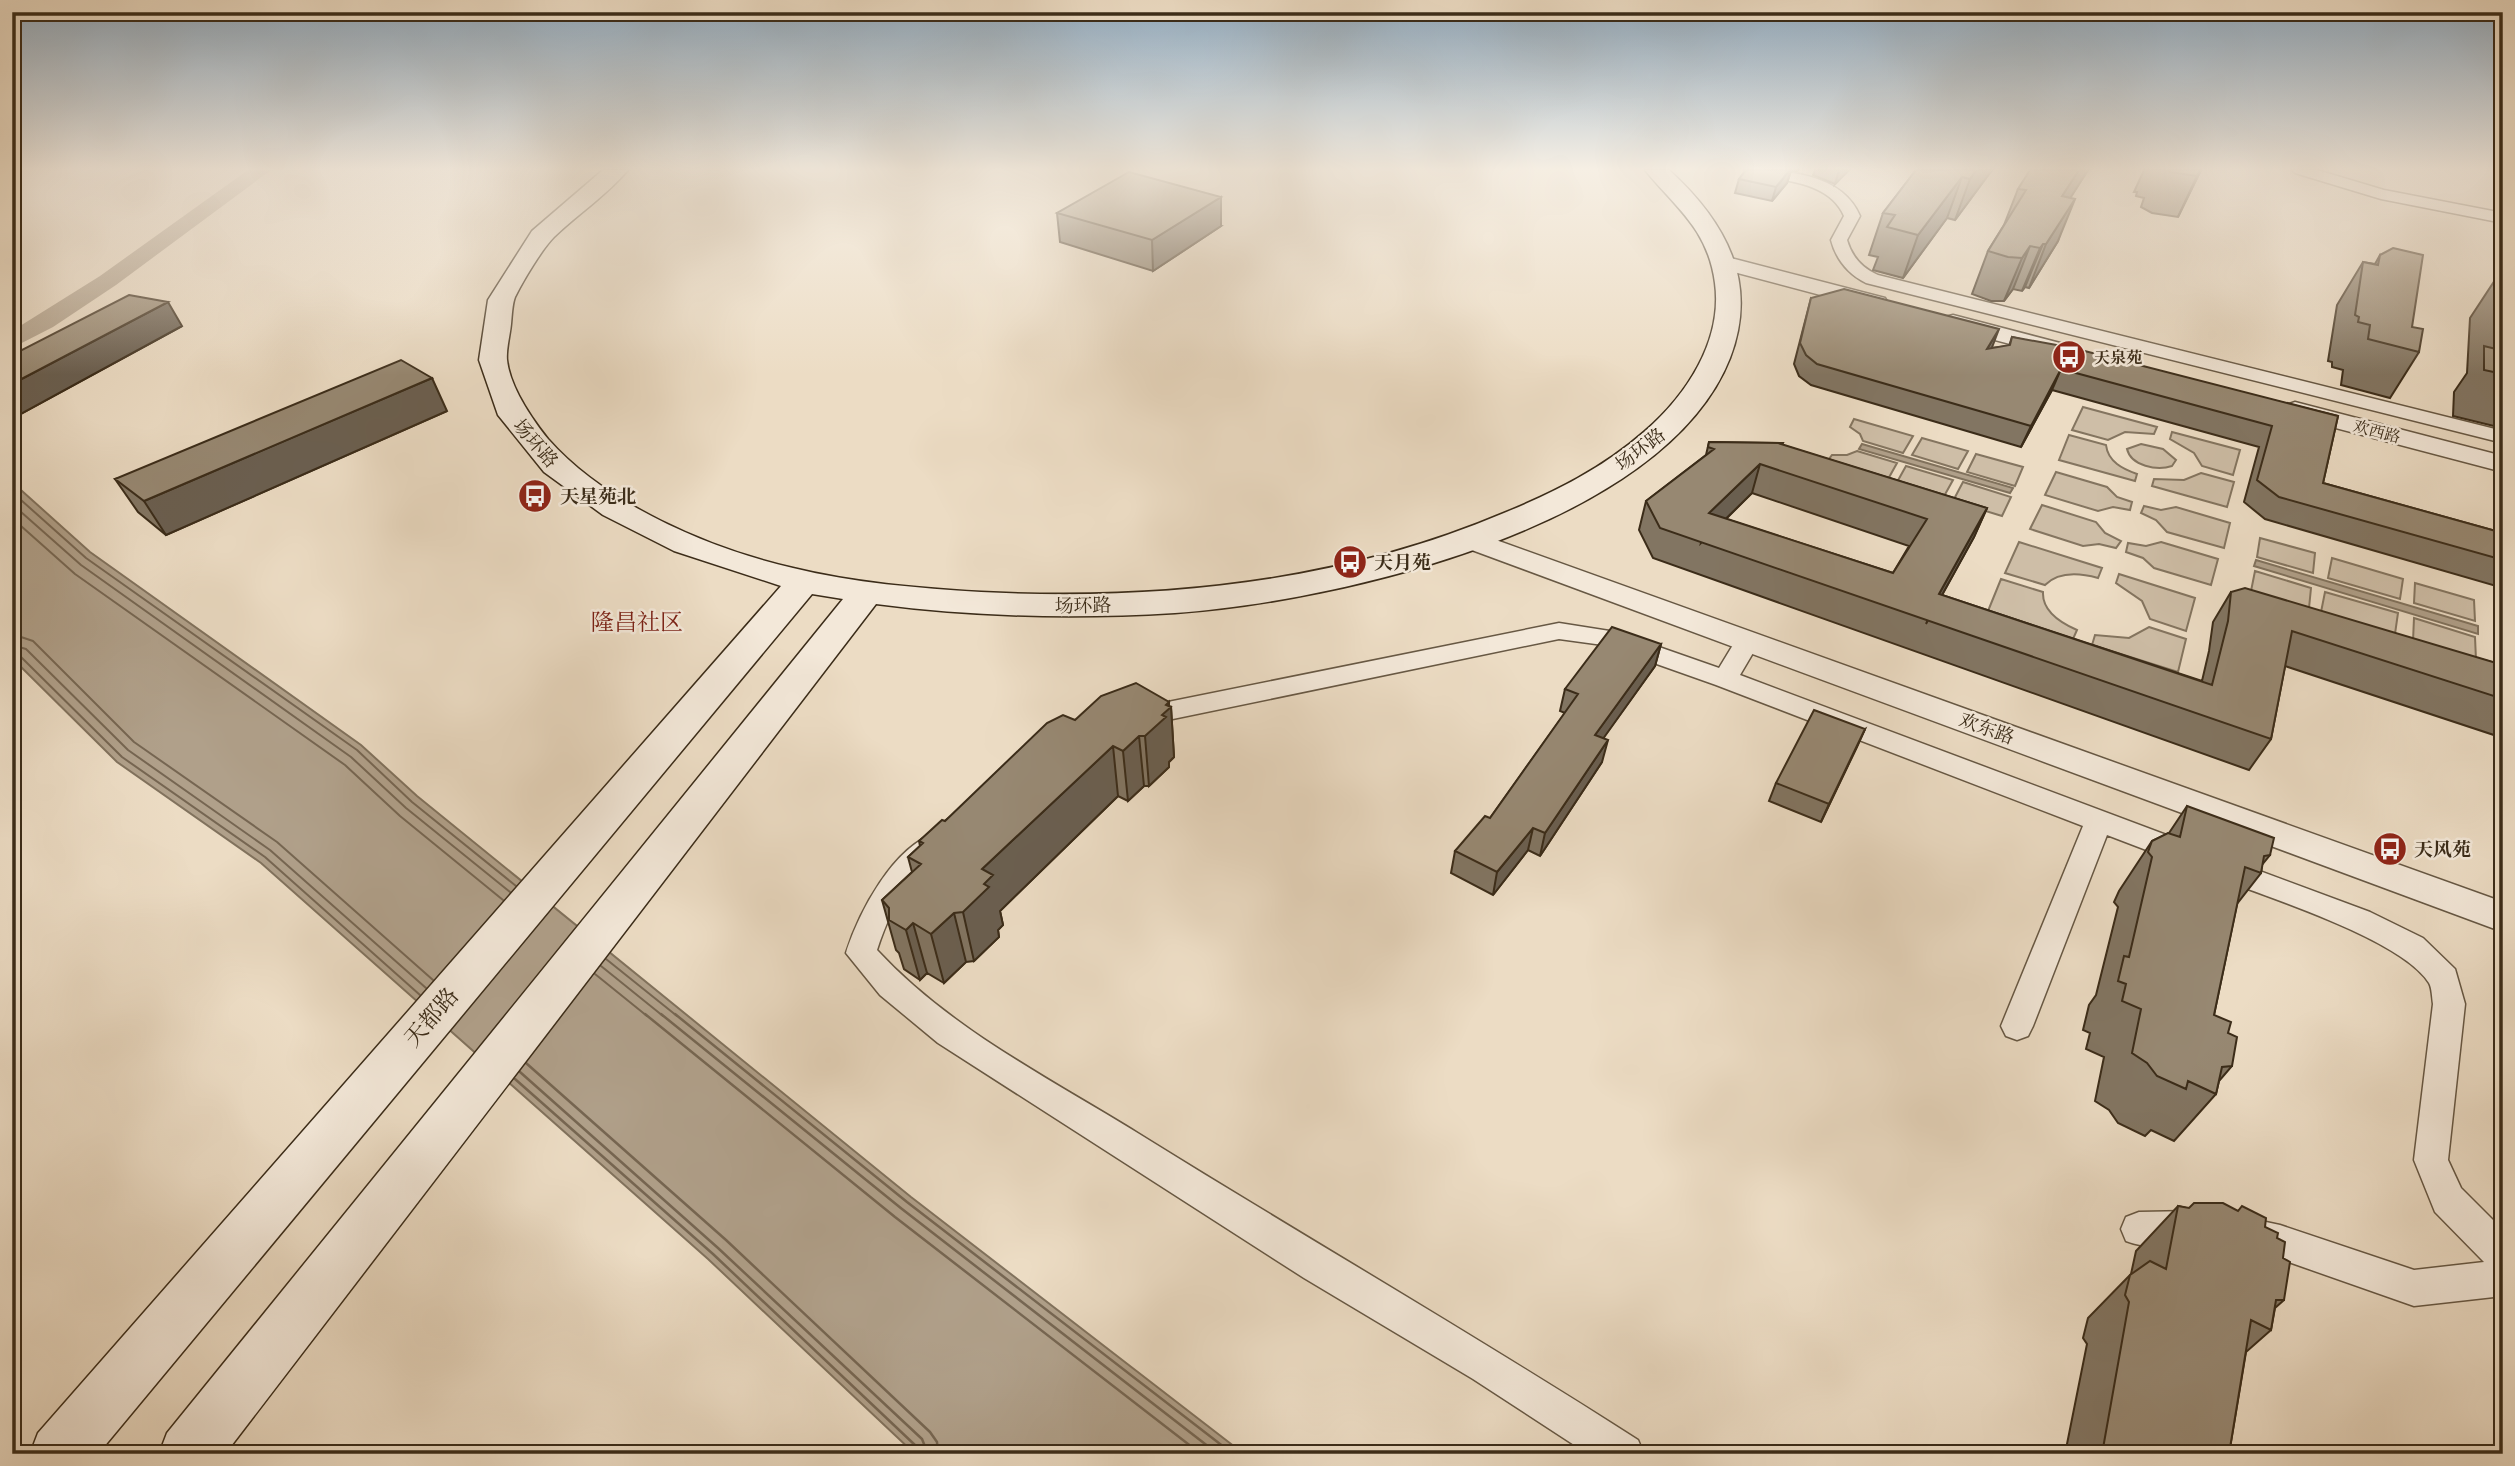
<svg xmlns="http://www.w3.org/2000/svg" width="2515" height="1466" font-family="'Old Standard TT','Noto Serif SC',serif">
  <style>
    .green { fill: #cebea7; stroke: #847560; stroke-width: 2 }
    .water { fill: #b0a08a; stroke: #81725d; stroke-width: 2 }
    .lines { fill: none; stroke-linecap: round; stroke-linejoin: round }
    .shore-far1 { stroke: #766652; stroke-width: 2 }
    .shore { stroke: #766652; stroke-width: 2.5 }
    .canal { fill: #b0a08a; fill-rule: evenodd }
    .minor-casing { stroke: #675844; stroke-width: 3 }
    .tertiary-casing { stroke: #675844; stroke-width: 3 }
    .secondary-casing { stroke: #3b2c19; stroke-width: 3 }
    .minor { fill: #f3e8d9; fill-rule: evenodd }
    .tertiary { fill: #f3e8d9; fill-rule: evenodd }
    .secondary { fill: #f3e8d9; fill-rule: evenodd }
    .wall { fill: #827562; stroke: #3b2c19; stroke-width: 2; fill-rule: evenodd }
    .shaded-wall { fill: #6a5f50; stroke: #3b2c19; stroke-width: 2 }
    .building { fill: #978872; stroke: #3b2c19; stroke-width: 2; fill-rule: evenodd }
    .labels { text-anchor: middle; stroke-width: 5; stroke-linejoin: round; paint-order: stroke }
    .far-poi-label { font-size: 16px; font-weight: bold; fill: #3b2c19; stroke: #f3e8d9; text-anchor: start }
    .far-street-label { font-size: 16px; fill: #3b2c19; stroke: #f3e8d9 }
    .street-label { font-size: 19px; fill: #3b2c19; stroke: #f3e8d9 }
    .poi-label { font-size: 19px; font-weight: bold; fill: #3b2c19; stroke: #f3e8d9; text-anchor: start }
    .quarter-label { font-size: 23px; fill: #7a1f14; stroke: #f3e8d9 }
    .near-street-label { font-size: 23px; fill: #3b2c19; stroke: #f3e8d9 }
  </style>
  <rect width="100%" height="100%" fill="#ecdcc4"/>
  <filter id="stains"><feTurbulence type="fractalNoise" baseFrequency=".00286" numOctaves="4"/><feColorMatrix values="0 0 0 0 .2 0 0 0 0 .09 0 0 0 0 .02 0 0 0 .5 -.17"/></filter>
  <radialGradient id="worn" r=".72"><stop offset=".6" stop-color="#630" stop-opacity="0"/><stop offset="1" stop-color="#630" stop-opacity=".3"/></radialGradient>
  <!-- green -->
  <path class="green" d="M2083 407 2157 427 2154 434 2125 432 2108 440 2072 430Z
    M1854 419 1913 436 1903 453 1863 441 1860 434 1850 427Z
    M2172 432 2240 450 2233 475 2202 466 2194 453 2170 439Z
    M2069 435 2106 445C2108 462 2123 469 2137 474L2135 481 2059 460Z
    M1922 438 1968 451 1958 469 1912 455Z
    M2141 444 2163 449 2176 460 2172 466C2157 471 2131 466 2127 449Z
    M1857 451 1897 463 1887 481 1826 463 1832 455H1847Z
    M1976 454 2023 467 2015 486 1967 472Z
    M1906 466 1953 480 1943 498 1896 484Z
    M2056 472 2107 487 2117 497 2132 502 2130 510 2113 507 2098 511 2045 495Z
    M2201 473 2234 482 2227 507 2152 486 2154 479 2184 480Z
    M1963 482 2011 497 2002 516 1953 501Z
    M2042 505 2096 522 2105 533 2121 541 2116 548 2099 544 2083 546 2030 529Z
    M2144 506 2161 510 2176 507 2230 523 2224 548 2167 532 2156 520 2141 513Z
    M2260 538 2315 553 2313 573 2257 557Z
    M2019 542 2102 568 2098 578C2080 573 2059 571 2045 585L2005 573Z
    M2161 542 2218 559 2211 585 2154 568 2143 558 2126 552 2128 543 2146 546Z
    M2332 558 2403 579 2400 599 2328 578Z
    M2255 571 2311 588 2309 608 2251 591Z
    M2119 574 2195 598 2186 631 2150 619 2142 601 2116 583Z
    M2001 579 2043 592C2042 611 2061 623 2077 630L2073 639 1988 611Z
    M2415 583 2474 600 2475 621 2414 603Z
    M2325 592 2398 613 2395 634 2321 612Z
    M2414 618 2475 637 2476 660 2413 641Z
    M2149 627 2186 639 2178 672 2092 645 2095 635 2129 638Z"/>
  <!-- water -->
  <path class="water" d="M1862 444 2013 488 2010 493 1859 449Z
    M12 482 90 552 361 745 417 796 911 1197 1244 1454H915L708 1259 261 863 117 762 12 658Z
    M2256 560 2478 626V634L2254 566Z"/>
  <g class="lines">
    <!-- shore-far1 -->
    <path class="shore-far1" d="M12 492 86 558 357 750 412 802 516 886
      M12 504 81 565 351 757 406 808 510 892
      M12 518 75 574 345 765 400 816 503 900
      M12 634 33 641 134 742 277 842 433 980
      M12 645 26 649 128 750 270 850 426 988
      M12 654 20 656 122 757 265 857 420 995
      M606 959 677 1016
      M601 966 663 1016
      M595 974 647 1016"/>
    <!-- shore -->
    <path class="shore" d="M645 1014 895 1217 1201 1454
      M661 1014 902 1209 1218 1454
      M675 1014 907 1202 1233 1454
      M526 1063 726 1240 930 1432 937 1442 938 1454
      M520 1072 718 1248 922 1439 928 1454
      M515 1079 713 1254 916 1446 919 1454"/>
    <!-- canal -->
    <path class="canal" d="M248 170H271L116 285 53 327 12 348V331L100 276Z"/>
    <!-- minor casing -->
    <g class="minor-casing">
      <path id="minor" d="M1744 170C1785 170 1842 173 1860 216L1847 240C1852 257 1862 268 1878 275L2503 431V443L1866 283C1848 274 1836 259 1831 240L1844 216C1829 180 1779 181 1747 173Z
        M2292 170H2317L2384 190 2503 213V223L2381 199 2295 173Z
        M1559 623 1616 632 1719 668 1739 635 1748 633 1757 635 1760 641 1740 675 2193 845 2197 853 2193 861 2183 864 2107 835 2033 1026 2028 1036 2017 1040 2006 1036 2001 1026 2083 826 1716 685 1603 645 1559 639 1163 721 1137 730 1128 727 1124 721 1128 715 1158 704Z
        M936 833 946 836 950 844C941 860 923 868 911 882 896 900 884 928 877 950 949 1028 1047 1077 1136 1132 1303 1236 1473 1334 1638 1440L1644 1454H1588L1473 1379 1304 1278 938 1043 880 995 846 953C859 912 893 847 936 833Z
        M2222 857 2370 912 2423 938 2455 969 2465 1004 2448 1160 2461 1188 2503 1230V1296L2414 1306 2280 1259 2239 1248 2234 1236 2239 1224 2252 1219 2280 1225 2414 1270 2484 1262 2435 1212 2414 1160 2433 1004C2432 998 2432 988 2429 983 2402 939 2262 895 2212 876L2208 868 2212 860Z
        M2193 1211 2206 1216 2211 1228 2206 1240C2183 1249 2149 1250 2126 1241L2121 1229 2126 1217 2139 1212Z"/>
    </g>
    <!-- tertiary casing -->
    <g class="tertiary-casing">
      <path id="tertiary" d="M1723 256 1885 298 1888 303 1885 308 1877 310 1715 267 1712 262 1715 257Z
        M1953 315 2064 344 2068 349 2064 354 2056 356 1945 327 1941 322 1945 317Z
        M2295 402 2503 456V472L2286 415 2282 410 2286 405Z
        M1471 531 2503 902V932L1461 546 1457 540 1461 534Z"/>
    </g>
    <!-- secondary casing -->
    <g class="secondary-casing">
      <path id="secondary" d="M603 170H628C607 195 578 214 554 237 542 249 523 281 515 297 512 305 512 315 511 324 510 335 506 349 507 360 510 387 532 419 548 439 605 504 710 549 793 568 854 583 918 588 981 592 1159 601 1339 583 1504 513 1555 492 1603 468 1644 432 1686 396 1723 341 1715 283 1708 229 1676 208 1645 170H1669C1726 222 1759 282 1730 358 1664 527 1336 602 1175 613 1076 619 975 617 876 604L225 1454H159L167 1433 843 599 812 594 98 1454H30L38 1433 781 586 674 551 603 515 544 472 498 415 479 360 488 300 532 231Z"/>
    </g>
    <!-- minor -->
    <use href="#minor" class="minor"/>
    <!-- tertiary -->
    <use href="#tertiary" class="tertiary"/>
    <!-- secondary -->
    <use href="#secondary" class="secondary"/>
  </g>
  <!-- wall -->
  <path class="wall" d="M1746 170H1798L1797 171H1791L1787 183 1772 201 1735 193 1739 179Z
    M1815 170H1849L1835 184 1813 175Z
    M1916 170H1992L1955 220 1947 218 1903 278 1873 270 1878 257 1869 255 1883 213Z
    M2088 170 2070 198 2058 241 2029 288 2025 287 2022 291 2013 289 2004 301H1991L1972 294 1988 251 2004 225 2018 189Z
    M2144 170H2201L2178 217 2152 213 2141 207 2144 198 2136 196 2137 192H2134Z
    M1057 213 1221 226 1153 271 1060 242Z
    M2380 255 2412 327 2419 352 2390 398 2341 385 2343 370 2332 367V362L2328 361 2337 305 2363 262 2375 264Z
    M2499 274 2503 275V427H2498L2453 416 2454 392 2467 373 2470 318Z
    M1811 298 1991 348 2009 346 2012 337 2338 416 2323 483 2503 533V588L2265 519 2244 502 2259 447 2052 390 2021 447 1811 385 1799 376 1794 364Z
    M182 326 19 415 12 413V355Z
    M447 411 166 535 138 512 115 479Z
    M1709 442 1783 443 1782 445 1987 508 1974 537 1942 595 2202 681 2209 651 2213 622 2231 592 2503 665V738L2285 666 2271 739 2249 770 1653 558 1639 530 1646 501 1706 455ZM1752 493 1909 546 1893 573 1726 519Z
    M1661 644 1655 666 1603 738 1602 762 1540 856 1528 850 1493 895 1451 873 1455 851 1490 818 1565 713 1560 711 1565 689Z
    M1169 706 1171 707 1174 757 1169 762V767L1149 786H1144L1128 801 1118 796 1000 911 1003 925 998 930 999 937 974 961 966 962 944 983 927 973 920 980 904 969 899 953 896 950 882 900 912 872 908 857 920 846 919 841 1075 720Z
    M1865 729 1821 822 1769 801 1776 783Z
    M2187 806 2270 855 2262 865 2261 873 2237 904 2214 1015 2228 1033 2232 1066 2219 1081 2216 1094 2174 1141 2151 1130 2145 1136 2118 1123 2109 1110 2095 1101 2104 1057 2086 1049 2090 1033 2083 1030 2089 1005 2096 995 2118 907 2114 902 2119 891 2152 841 2169 833Z
    M2178 1206 2265 1227 2277 1238 2283 1258 2284 1300 2275 1308 2271 1330 2246 1352 2229 1454H2065L2087 1344 2083 1338 2088 1318 2131 1274 2136 1251Z"/>
  <!-- shaded-wall -->
  <path class="shaded-wall" d="M1790 170H1791L1787 183 1772 201 1776 187Z
    M1839 170H1849L1835 184Z
    M1976 170H1992L1955 220 1970 179Z
    M2079 170H2088L2045 238 2062 196Z
    M2200 170H2201L2178 217 2197 176Z
    M1962 177 1947 218 1903 278 1918 235Z
    M1221 197V226L1153 271 1152 240Z
    M2075 199 2058 241 2029 288 2046 244Z
    M2043 244 2025 287 2022 291 2040 248Z
    M2030 246 2013 289 2004 301 2022 258Z
    M168 302 182 326 19 415 12 405V384Z
    M1999 329 1991 350 1987 349Z
    M2061 369 2052 390 2021 447 2031 426Z
    M432 378 447 411 166 535 144 501Z
    M1760 464 1752 493 1701 543 1709 513Z
    M1987 508 1974 537 1926 624 1939 594Z
    M1661 644 1655 666 1590 757 1595 735Z
    M1169 702V708L1171 707 1174 757 1169 762V767L1149 786 1145 736 1162 715 1166 705Z
    M1865 729 1857 747 1821 822 1829 804Z
    M1139 736 1144 786 1128 801 1123 751Z
    M1608 740 1602 762 1540 856 1545 833Z
    M1113 746 1118 796 1000 911 1003 925 998 930 999 937 974 961 963 912 982 869Z
    M1533 828 1528 850 1493 895 1497 872Z
    M954 913 966 962 944 983 931 934Z
    M913 923 927 973 920 980 906 930Z"/>
  <!-- building -->
  <path class="building" d="M1746 170H1790L1776 187 1739 179Z
    M1916 170H1976L1970 179 1962 177 1918 235 1887 227 1895 215 1883 213Z
    M2030 170H2079L2062 196 2075 199 2046 244H2043L2040 248 2030 246 2022 258 2008 257 1988 251 2026 190 2018 189Z
    M2167 170H2200L2197 176 2170 172Z
    M1129 172 1221 197 1152 240 1057 213Z
    M2393 248 2423 255 2412 327 2423 329 2419 352 2368 339 2370 325 2358 322 2359 317 2355 315 2363 262 2378 265 2380 255Z
    M2499 274 2503 275V374L2484 370V346L2496 349Z
    M1844 289 1999 329 1987 349 2010 345 2012 337 2073 348 2338 416 2323 483 2503 533V560L2279 497 2257 480 2272 426 2061 369 2031 426 1817 364 1806 355 1800 343 1811 298Z
    M129 295 168 302 12 384V355Z
    M401 360 432 378 144 501 115 479Z
    M1709 442 1783 443 1781 444 1987 508 1939 594 2212 685 2228 621 2231 592 2245 588 2503 665V699L2292 631 2271 739 1660 528 1646 501 1714 449 1708 447ZM1760 464 1927 519 1893 573 1709 513Z
    M1612 627 1661 644 1595 735 1608 740 1545 833 1533 828 1497 872 1455 851 1485 816 1490 818 1578 694 1565 689Z
    M1136 683 1169 702 1166 705 1171 707 1162 715 1166 717 1145 736H1139L1123 751 1113 746 982 869 993 875 984 884 989 887 963 912 954 913 931 934 913 923 906 930 889 920V908L882 900 921 864 908 857 923 843 919 841 942 820 945 821 1047 723 1063 715 1075 720 1101 696Z
    M1814 710 1865 729 1829 804 1776 783Z
    M2187 806 2274 838 2270 855 2264 856 2261 873 2245 867 2214 1015 2231 1022 2228 1033 2237 1037 2232 1066 2222 1067 2216 1094 2188 1081 2186 1089 2157 1076 2147 1063 2132 1053 2141 1009 2122 1001 2126 984 2118 981 2124 956 2129 957 2152 857 2148 852 2152 841 2168 833 2180 837Z
    M2194 1203H2223L2238 1211 2242 1206 2266 1218 2265 1227 2278 1233 2277 1238 2285 1242 2283 1258 2290 1262 2284 1300H2276L2271 1330 2251 1320 2229 1454H2102L2129 1302 2125 1295 2130 1275 2150 1261 2166 1269 2178 1206 2189 1208Z"/>
  <!-- sky -->
  <linearGradient id="sky" x2="0" y2="1"><stop stop-color="#91acc2"/><stop offset="0.45" stop-color="#f6efe4"/><stop offset="1" stop-color="#f6efe4" stop-opacity="0"/></linearGradient>
  <rect width="2515" height="375" fill="url(#sky)"/>
  <!-- icons -->
  <defs>
    <g id="bus-disc" transform="scale(1.75)"><circle r="9.5" fill="#8f2418" stroke="#f3e8d9"/><path d="M-5-6H5V4H4V6H2V4H-2V6H-4V4H-5ZM-3.5-4V0h7V-4ZM-3.5 1.2v1.5H-2V1.2ZM2 1.2v1.5H3.5V1.2Z" fill="#fff"/></g>
  </defs>
  <g fill-rule="evenodd">
    <use href="#bus-disc" x="2069" y="357"/>
    <use href="#bus-disc" x="535" y="496"/>
    <use href="#bus-disc" x="1350" y="562"/>
    <use href="#bus-disc" x="2390" y="849"/>
  </g>
  <g class="labels">
    <!-- far-poi labels -->
    <g class="far-poi-label">
      <text x="2094" y="363">天泉苑</text>
    </g>
    <!-- far-street labels -->
    <g class="far-street-label">
      <text transform="translate(2377 431) rotate(15)" y="6">欢西路</text>
    </g>
    <!-- street labels -->
    <g class="street-label">
      <text transform="translate(536 443) rotate(49)" y="7">场环路</text>
      <text transform="translate(1640 449) rotate(-38)" y="7">场环路</text>
      <text transform="translate(1083 605) rotate(-1)" y="7">场环路</text>
      <text transform="translate(1987 728) rotate(20)" y="7">欢东路</text>
    </g>
    <!-- poi labels -->
    <g class="poi-label">
      <text x="560" y="503">天星苑北</text>
      <text x="1374" y="569">天月苑</text>
      <text x="2414" y="856">天风苑</text>
    </g>
    <!-- quarter labels -->
    <g class="quarter-label">
      <text x="637" y="630">隆昌社区</text>
    </g>
    <!-- near-street labels -->
    <g class="near-street-label">
      <text transform="translate(431 1017) rotate(-49)" y="8">天都路</text>
    </g>
  </g>
  <!-- margin -->
  <rect width="2515" height="1466" fill="none" stroke="#ecdcc4" stroke-width="42"/>
  <rect x="14" y="14" width="2487" height="1438" fill="none" stroke="#3b2c19" stroke-width="3.5"/>
  <rect x="21" y="21" width="2473" height="1424" fill="none" stroke="#3b2c19" stroke-width="2"/>
  <rect width="100%" height="100%" filter="url(#stains)"/>
  <rect width="100%" height="100%" fill="url(#worn)"/>
</svg>
